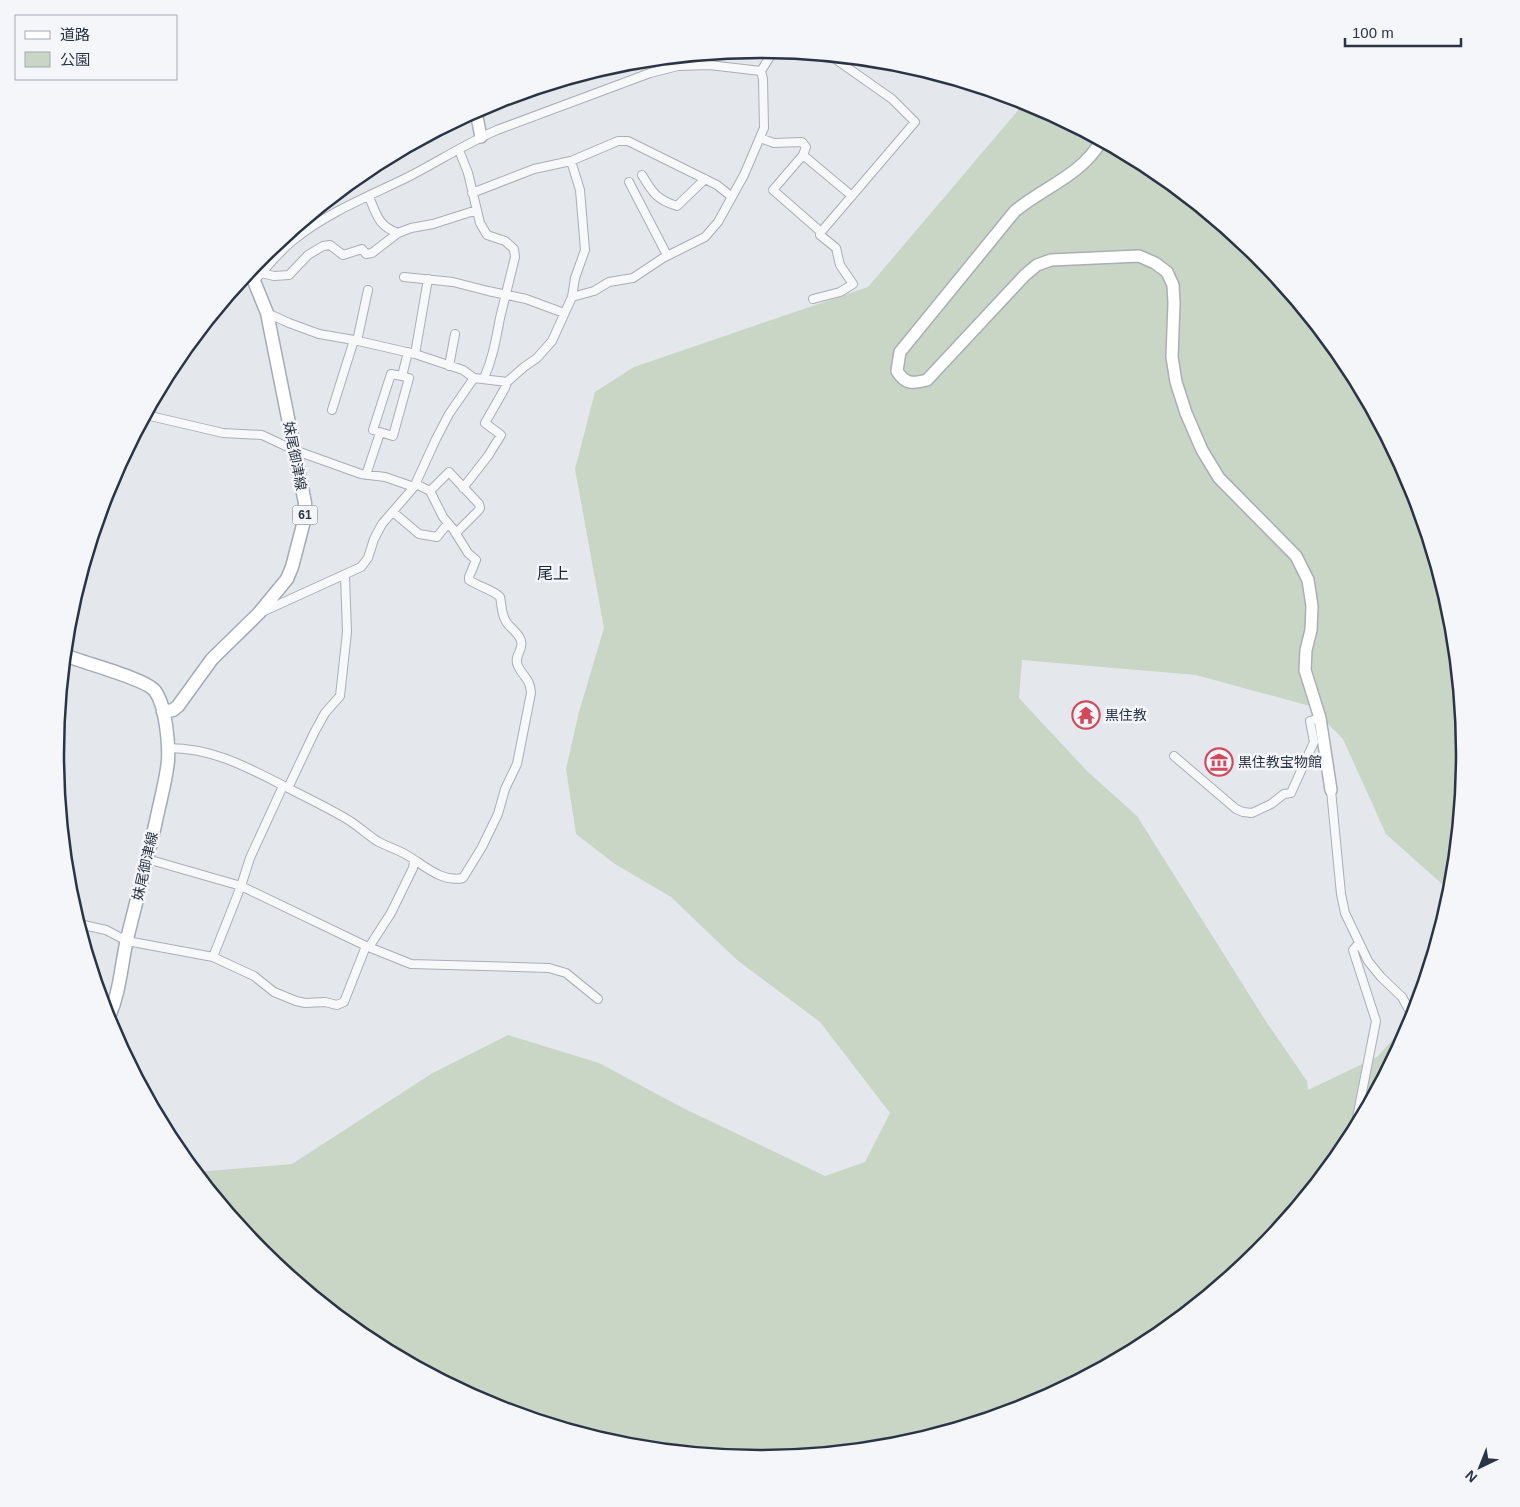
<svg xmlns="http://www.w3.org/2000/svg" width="1520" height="1507" font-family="Helvetica,'Noto Sans JP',sans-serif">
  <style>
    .green { fill: #c9d6c5 }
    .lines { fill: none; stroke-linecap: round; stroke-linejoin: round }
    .street-casing { stroke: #a9aeb7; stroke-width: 10 }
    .secondary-casing { stroke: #a9aeb7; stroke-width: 14 }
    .primary-casing { stroke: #a3abb8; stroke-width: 15 }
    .street { stroke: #f7f8fa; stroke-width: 8 }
    .secondary { stroke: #fff; stroke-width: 11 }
    .primary { stroke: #fff; stroke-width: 12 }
    .labels { text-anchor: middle; stroke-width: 5; stroke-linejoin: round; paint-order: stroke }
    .shield { fill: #f4f6f9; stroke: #676e7b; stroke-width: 1 }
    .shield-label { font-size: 12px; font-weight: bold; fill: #2b3445 }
    .street-label { font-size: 14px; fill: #2b3445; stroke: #f4f6f9 }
    .poi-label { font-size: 14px; fill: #2b3445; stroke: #f4f6f9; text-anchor: start }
    .quarter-label { font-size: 16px; fill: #1d2536; stroke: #f4f6f9 }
    .rim { fill: none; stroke: #2b3445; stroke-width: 2.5 }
  </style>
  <rect width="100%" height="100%" fill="#e4e7ec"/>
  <!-- green -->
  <path class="green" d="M1026 101 1152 168 1259 255 1346 362 1411 484 1451 616 1465 754 1451 892 1386 834 1343 739 1310 706 1196 675 1022 660 1019 698 1087 771 1137 816 1267 1023 1307 1081 1308 1090 1377 1057 1413 1017 1411 1023 1346 1145 1258 1252 1151 1340 1029 1405 897 1445 760 1458 622 1445 490 1404 368 1339 261 1252 196 1172 292 1164 431 1074 508 1035 599 1063 681 1107 825 1176 865 1162 890 1113 820 1022 737 960 671 897 615 864 576 834 566 769 579 712 604 628 575 469 595 392 634 367 868 287Z"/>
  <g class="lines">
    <!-- street casing -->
    <g class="street-casing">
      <path id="street" d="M760 138 774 143 802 142 806 147 803 155 852 196
        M459 150 468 173 480 223 487 235 505 241 514 249 515 257C510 277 505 298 500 318 496 339 493 358 484 378
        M803 155 773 190 821 232 915 122 892 99 831 56
        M642 175C652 192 657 200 677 206L705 179
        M629 182 667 255
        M472 193 534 169 571 161 618 141H628L717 185 732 197
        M369 197C377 215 378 226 398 233L411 228 433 224 477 210
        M261 273 274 276 289 275 308 255 323 246 330 245 343 255 362 249 366 254 372 253 398 233
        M404 277 453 282 488 291 526 299 564 313
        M254 281C268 266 280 250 296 238 330 211 372 195 410 176 439 161 467 143 497 130L650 73 678 66 709 65 761 71
        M572 297 594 291 609 282 633 278 663 258 705 237 718 222 744 175 764 128 763 79 761 71 774 50
        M813 299 840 292 853 284 840 265 836 248 820 235 821 232
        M267 313 289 323 319 334 354 340 415 354 463 370 474 378 507 382 524 367 537 358 552 341 572 297 575 278 585 250 580 190 571 161
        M357 341 368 290
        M415 354 428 279
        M449 366 455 334
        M402 376 409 378 393 436 373 430 391 374 402 376 408 352
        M332 410 354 340
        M146 415 223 433 262 435 294 450 361 474 385 477 414 487
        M366 475 380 433
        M463 488 488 456 501 435 485 423 505 388 507 382
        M430 491 449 472 479 504 480 508 478 511 456 533
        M393 512 419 534 437 537 448 523
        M262 612 361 567 368 558 374 539 382 524 414 487 436 439 449 414 474 378
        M168 748C213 748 247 767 286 787 307 798 329 808 350 821 359 827 368 835 377 841 386 846 396 849 405 854 423 864 441 883 463 878L482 847 498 814 505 789 517 764 531 693C530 678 523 677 518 666 513 656 524 650 521 641 519 633 511 629 507 623 501 615 502 605 500 597 492 589 479 587 469 580V577L476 560 468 553 453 529 443 517 430 491 416 484
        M1174 756 1236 809 1243 812 1252 813 1271 804 1284 794 1291 793 1314 742 1310 721 1320 718
        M288 788 314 733 325 713 340 696 347 632 345 576
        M1331 790 1341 894 1345 913 1368 961 1381 977 1402 997 1413 1017
        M147 859 241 886 366 946 411 964 549 968 566 973 598 999
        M79 924 106 930 127 941 213 957 254 976 274 992 296 1001 305 1003 325 1002 337 1005 344 1002 366 946
        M369 947 391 913 413 868 414 861
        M213 957 241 886 250 858 283 786
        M1355 1128 1376 1021 1353 950 1359 943"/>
    </g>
    <!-- secondary casing -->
    <g class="secondary-casing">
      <path id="secondary" d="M480 108 477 117 481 137
        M1101 141C1082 175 1044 187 1015 211L900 352 897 371C905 384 912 384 927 380L1025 275 1037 265 1051 260 1139 256 1155 263 1167 272 1173 285 1174 303 1172 357 1176 382 1186 413 1202 450 1219 478 1296 556 1308 580 1312 606 1311 630 1306 650 1305 670 1320 718 1331 790"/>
    </g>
    <!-- primary casing -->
    <g class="primary-casing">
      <path id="primary" d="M65 655C83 663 147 679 155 691 166 706 169 744 168 761 166 781 160 801 156 821 147 860 137 899 127 939 121 966 120 993 108 1019
        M163 712 173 710 178 706 212 659 259 613 287 579 292 567 304 521 305 503 267 313 254 281 246 274"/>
    </g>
    <!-- street -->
    <use href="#street" class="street"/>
    <!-- secondary -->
    <use href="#secondary" class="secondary"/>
    <!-- primary -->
    <use href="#primary" class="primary"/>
  </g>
  <!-- icons -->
  <defs>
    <g id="temple-ring" transform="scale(1.4375)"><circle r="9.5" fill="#f4f6f9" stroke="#d1495b" stroke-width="1.5"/><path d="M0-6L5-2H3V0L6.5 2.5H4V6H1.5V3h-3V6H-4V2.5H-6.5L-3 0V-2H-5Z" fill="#d1495b"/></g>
    <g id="museum-ring" transform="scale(1.4375)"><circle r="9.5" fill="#f4f6f9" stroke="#d1495b" stroke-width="1.5"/><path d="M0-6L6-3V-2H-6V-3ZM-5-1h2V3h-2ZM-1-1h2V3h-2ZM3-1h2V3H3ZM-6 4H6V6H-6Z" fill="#d1495b"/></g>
  </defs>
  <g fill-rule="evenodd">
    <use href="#temple-ring" x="1086" y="715"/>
    <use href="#museum-ring" x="1219" y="762"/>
  </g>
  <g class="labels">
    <!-- shield labels -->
    <rect class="shield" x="292.5" y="505.5" width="25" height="19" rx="4"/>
    <g class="shield-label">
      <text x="305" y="519">61</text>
    </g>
    <!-- street labels -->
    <g class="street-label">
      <text transform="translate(295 456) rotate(79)" y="5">妹尾御津線</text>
      <text transform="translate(145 866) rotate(-77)" y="5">妹尾御津線</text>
    </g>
    <!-- poi labels -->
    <g class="poi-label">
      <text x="1105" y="720">黒住教</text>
      <text x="1238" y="767">黒住教宝物館</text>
    </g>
    <!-- quarter labels -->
    <g class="quarter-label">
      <text x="553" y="579">尾上</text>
    </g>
  </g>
  <!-- crop -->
  <path d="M0 0H1520V1507H0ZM64 754a696 696 0 1 1 1392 0a696 696 0 1 1-1392 0Z" fill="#f4f6f9" fill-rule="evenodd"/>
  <path class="rim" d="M64 754a696 696 0 1 1 1392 0a696 696 0 1 1-1392 0Z"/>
  <!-- legend -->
  <rect x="15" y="15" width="162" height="65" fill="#f4f6f9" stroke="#a4a8b1"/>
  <rect x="25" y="31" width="25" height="8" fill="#ffffff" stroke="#a4a8b1"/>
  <text x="60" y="40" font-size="15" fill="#2b3445">道路</text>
  <rect x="25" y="52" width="25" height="15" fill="#c9d6c5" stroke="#a4a8b1"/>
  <text x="60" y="65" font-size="15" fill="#2b3445">公園</text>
  <!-- north arrow -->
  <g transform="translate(1480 1467) rotate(223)" stroke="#f4f6f9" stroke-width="4" paint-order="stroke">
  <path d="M0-4L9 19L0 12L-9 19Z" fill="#2b3445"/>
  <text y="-8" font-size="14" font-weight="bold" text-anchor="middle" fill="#2b3445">N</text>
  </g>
  <!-- scale -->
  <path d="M1345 38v8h116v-8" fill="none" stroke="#2b3445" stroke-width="2.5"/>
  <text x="1352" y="38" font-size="15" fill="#2b3445" stroke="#f4f6f9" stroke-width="4" paint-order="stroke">100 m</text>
</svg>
